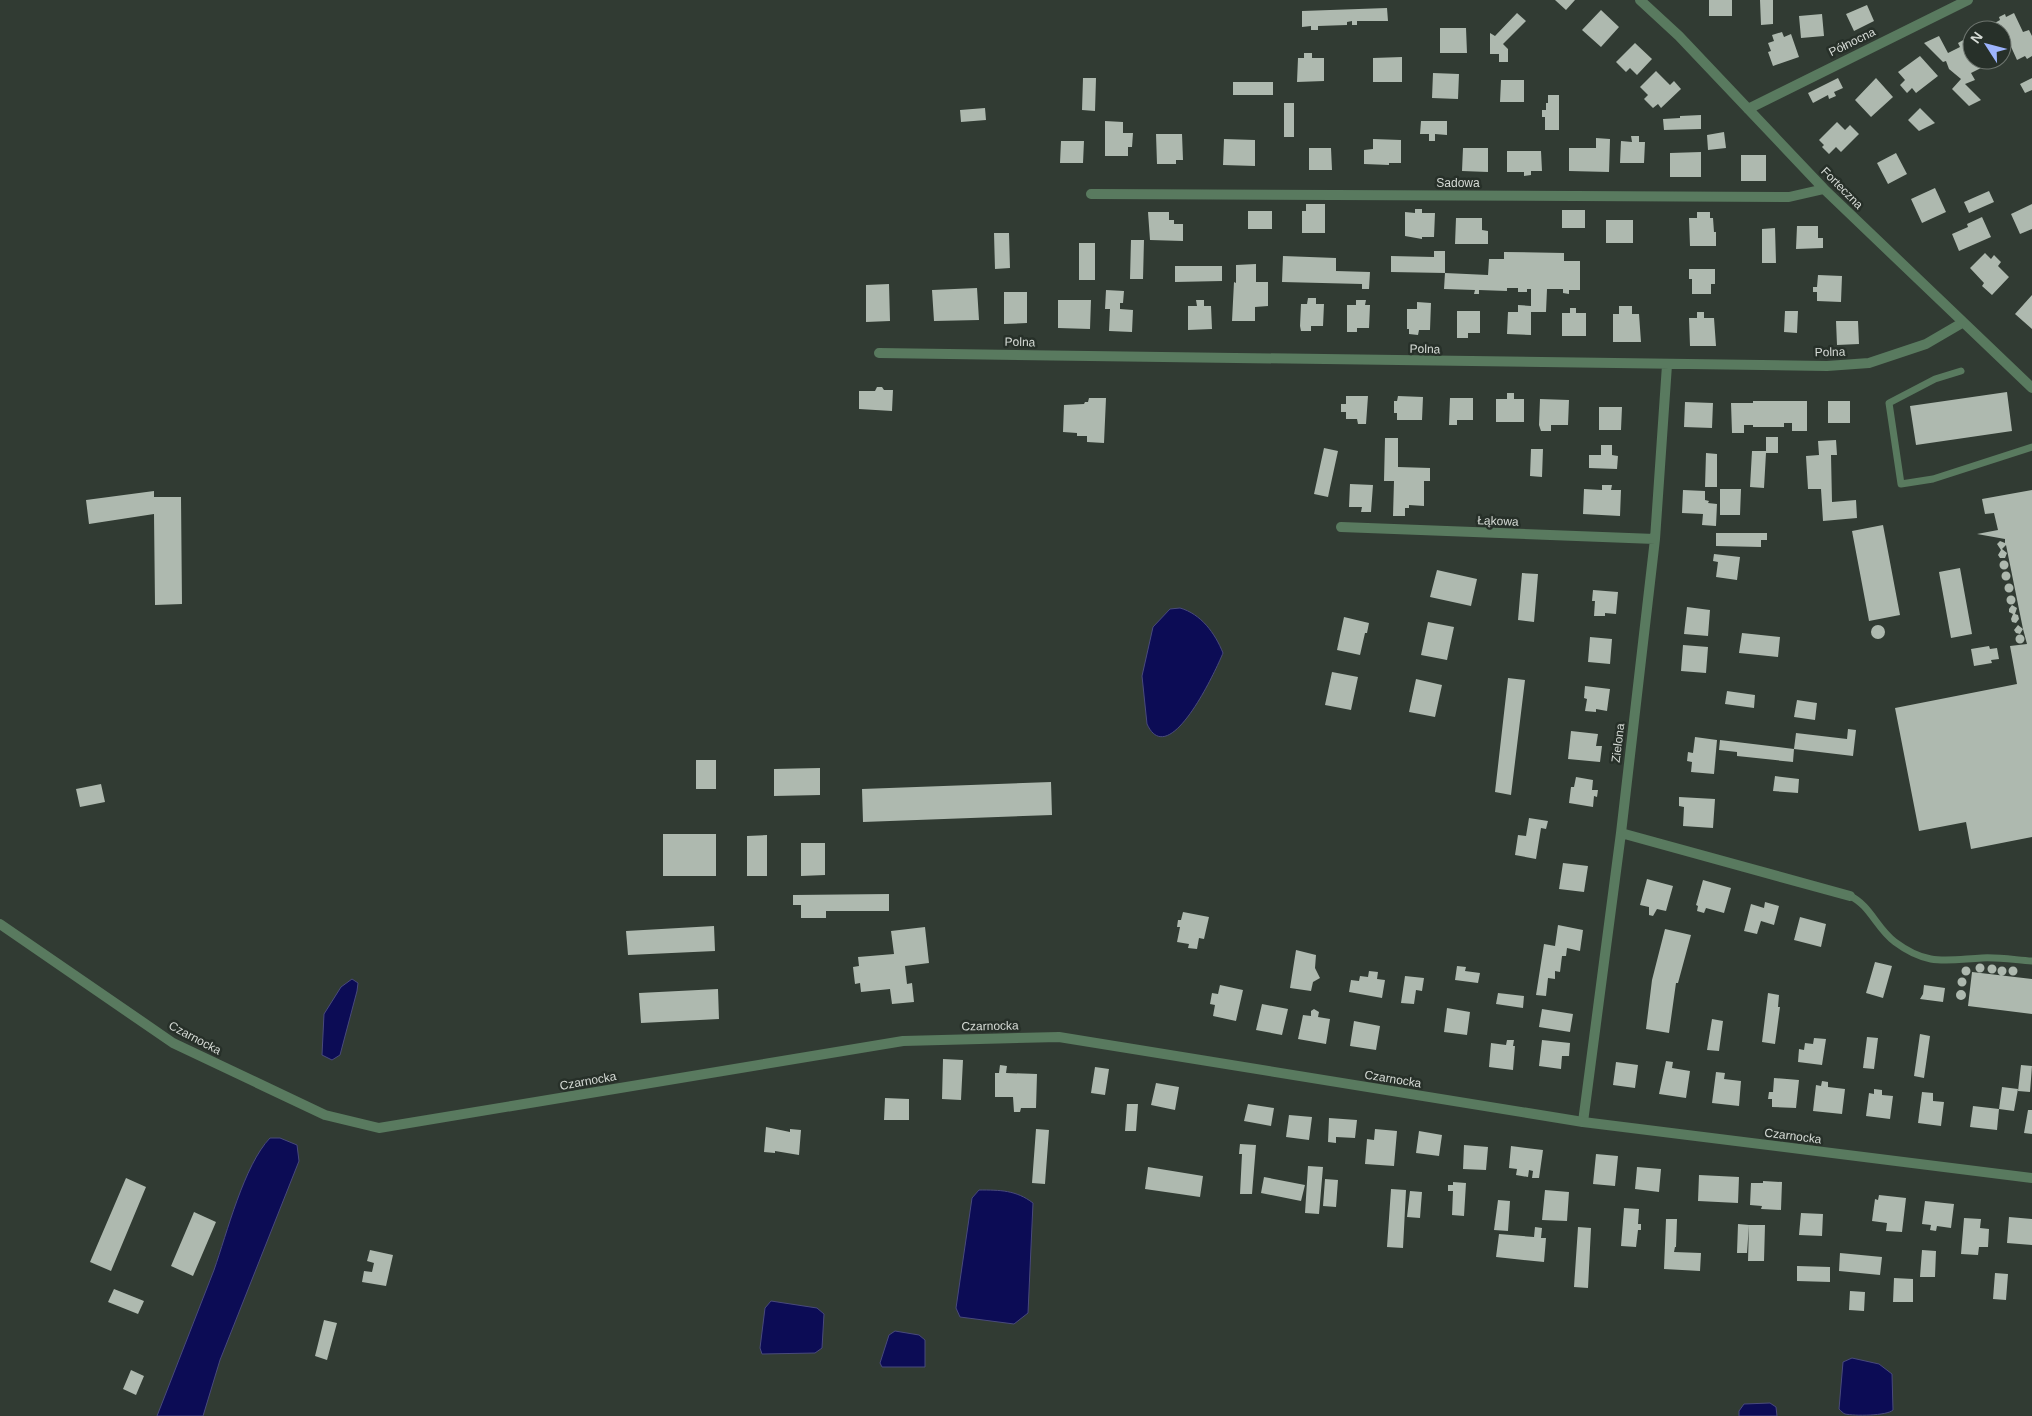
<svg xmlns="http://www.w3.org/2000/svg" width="2032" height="1416" font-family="Helvetica,sans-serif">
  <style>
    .water { fill: #0c0c55; stroke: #494a7c }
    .building { fill: #aeb9af }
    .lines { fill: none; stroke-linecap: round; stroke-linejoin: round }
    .service { stroke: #597a5f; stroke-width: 7 }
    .minor { stroke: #597a5f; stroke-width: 10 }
    .tertiary { stroke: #597a5f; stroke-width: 10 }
    .labels { text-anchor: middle; stroke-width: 5; stroke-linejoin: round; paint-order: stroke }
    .street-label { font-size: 12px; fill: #d6dbd6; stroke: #273029 }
  </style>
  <rect width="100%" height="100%" fill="#313b33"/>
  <!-- water -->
  <path class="water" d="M1180 608C1201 614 1215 633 1223 653 1216 670 1169 772 1147 724L1142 676 1153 627 1170 609Z
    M352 979 358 983 357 991 340 1055 332 1060 322 1055 324 1014 341 987Z
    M270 1138H280L297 1145 299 1161 220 1360 203 1416H157C176 1367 195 1319 214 1270 227 1233 244 1165 270 1138Z
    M979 1190C1000 1190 1016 1190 1033 1203L1028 1313 1014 1324 960 1317 956 1308 972 1198Z
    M771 1301 817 1308 824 1314 822 1348 815 1353 762 1354 760 1348 765 1308Z
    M895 1331 919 1335 925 1340V1367H882L880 1363 889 1335Z
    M1852 1358 1879 1364 1892 1374 1893 1410C1887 1416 1854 1416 1845 1414 1844 1414 1840 1410 1839 1409L1843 1362Z
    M1770 1403 1776 1407 1777 1416H1739V1411L1744 1404Z"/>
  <!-- building -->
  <path class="building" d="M1555 0H1575L1566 10Z
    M1709 0H1732V16H1709Z
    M1760 0H1773V24L1761 25Z
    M1867 5 1874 21 1854 31 1846 14Z
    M1387 8 1388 21H1357V25H1352V21L1347 22V25L1318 26V30H1311V26L1302 27V11Z
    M1601 10 1619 27 1601 47 1582 30Z
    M1517 13 1526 21 1503 44 1508 49V62H1499V54H1490V33L1495 36Z
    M2014 13 2023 32 2029 30 2032 36V56L2027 59 2025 56 2017 60 2008 40 2002 43V30H1996L1993 24 2000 20 1999 17 2005 14 2006 17Z
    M1822 14 1824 36 1801 38 1799 16Z
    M1440 28H1466L1467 53H1440Z
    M1782 32 1784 37 1791 34 1799 57 1773 66 1768 52 1771 51 1768 43 1774 41 1772 35Z
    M1939 36 1948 53 1960 47 1958 43 1965 39 1967 43 1972 41V60H1989L1991 63 1971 73 1975 80 1965 84 1981 100 1969 106 1952 89 1961 79 1949 69 1946 61 1943 62 1924 43Z
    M1635 43 1652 59 1637 75 1630 68 1626 72 1616 62Z
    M1304 53H1312V58H1324V81L1297 82 1298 58H1304Z
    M1920 56 1938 76 1916 93 1912 88 1907 93 1900 85 1905 80 1898 72Z
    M1402 57V82H1373V58Z
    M1656 71 1670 85 1674 81 1681 89 1661 108 1658 104 1653 108 1644 99 1648 95 1640 87Z
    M1433 73 1459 74 1458 99 1432 98Z
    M1083 78H1096L1095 111 1082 110Z
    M1838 78 1843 88 1834 92 1836 96 1829 99 1828 95 1813 103 1808 93Z
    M1876 78 1893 97 1871 117 1855 100Z
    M2032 78V90L2025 93 2020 84Z
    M1501 80H1524V102H1500Z
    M1233 82H1273V95H1233Z
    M1548 95H1559V130H1545V117H1542V110H1546V103H1548Z
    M1284 103H1294V137H1284Z
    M985 108 986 120 961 122 960 110Z
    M1920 108 1935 123 1919 131 1908 120Z
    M1701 115V129L1664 130 1663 119 1680 118V116Z
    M1105 121 1123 122V133H1133L1132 147H1128V156H1105Z
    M1421 121H1447V135L1435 134V141H1429V134H1420Z
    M1837 122 1845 130 1850 125 1859 134 1841 152 1836 147 1829 154 1822 147 1824 145 1819 140Z
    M1724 132 1726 148 1708 150 1707 135Z
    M1156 134H1182L1183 160H1176V164H1157Z
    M1631 136H1639V142H1645L1644 163H1620L1621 141 1632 142Z
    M1596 138 1610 139 1609 172 1569 171V148H1596Z
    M1224 139 1255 140V166L1223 165Z
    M1373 139 1401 140V163H1389V165L1364 164V150L1373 149Z
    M1061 141H1084L1083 163H1060Z
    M1309 148H1331L1332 170H1309Z
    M1463 148H1488V172L1462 171Z
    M1507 151H1541L1542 171H1531V175L1524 176V172H1507Z
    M1701 152V177H1670V153Z
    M1896 153 1907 174 1888 184 1877 163Z
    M1741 155H1766V181H1741Z
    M1935 188 1946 212 1922 223 1911 199Z
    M1989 191 1994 202 1969 213 1964 202Z
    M1306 204H1325V233H1302V211H1306Z
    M2032 204V229L2020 234 2011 214Z
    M1415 209H1422V213H1435L1434 237H1422V239L1405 236V212L1415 213Z
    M1562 210H1585V228H1562Z
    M1248 211H1272V229H1248Z
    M1148 212H1169V220H1174V224H1183V241L1150 240Z
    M1697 212H1710V218H1713L1714 232H1716V246H1690L1689 218H1697Z
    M1982 217 1991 237 1959 251 1952 234 1968 227 1967 224Z
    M1456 218H1482V230L1488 231V244H1455Z
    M1606 220H1633V243H1606Z
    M1797 226H1818V238H1823V248L1796 249Z
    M1775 228 1776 263H1762V229Z
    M994 233H1009L1010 268 995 269Z
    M1131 240H1144L1143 279H1130Z
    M1079 243H1095V280H1079Z
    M1434 251H1445V273L1391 272V256L1434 257Z
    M1504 252 1564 253V261H1580V290H1569V294L1563 293V289H1547L1546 312H1531V335L1507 334 1508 312H1518V305L1531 306V289H1527V292H1518V288H1507V291L1479 290V294H1474L1475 290 1444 289 1445 273 1488 275 1489 259H1504Z
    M1985 253 1991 259 1994 255 2001 262 1998 266 2009 277 1992 295 1982 286 1984 283 1970 268Z
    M1283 256 1336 258V271L1370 272 1369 289H1362V284L1282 282Z
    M1256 264V282H1268V306L1255 307V321H1232L1234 282 1236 283V265Z
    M1175 266H1222V281L1175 282Z
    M1689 269H1715V284H1711V294H1692V279H1689Z
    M1818 275 1842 276 1841 302 1817 301V292H1813V287H1817Z
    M889 284 890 321 866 322V285Z
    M977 288 979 320 934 321 932 290Z
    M1106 290 1124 291 1123 303H1120V309L1133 310 1132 332 1109 331 1110 309H1105Z
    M1004 292H1027V323L1004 324Z
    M2032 295V329L2015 314Z
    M1308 298H1316V304H1324L1323 326H1311V331H1301L1300 326 1301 304H1307Z
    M1058 300H1091L1090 329 1058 328Z
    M1196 300H1204V306H1211L1212 329 1188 330V306H1197Z
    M1356 300H1366L1365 305H1370L1369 328H1357V332H1347V305H1356Z
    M1417 302 1431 303 1430 330H1419L1418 335 1409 334V329H1407V309H1417Z
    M1619 306H1632V314H1639L1641 342H1613V314H1619Z
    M1570 308H1576V313H1586V336H1562V313H1570Z
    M1457 311H1480V333H1468V338H1457Z
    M1785 311H1798L1797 333 1784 332Z
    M1697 312H1704V318H1714L1716 346H1690L1689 318H1697Z
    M1836 321H1858L1859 344 1837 345Z
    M877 387H882L884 390H893L892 411 859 409V391H875Z
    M2007 392 2012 431 1916 445 1910 406Z
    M1507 393H1514V399H1524V422H1496V399H1507Z
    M1346 396H1368L1366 424H1358L1357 419H1346V412H1341V404H1346Z
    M1398 396 1423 397 1422 420H1397V413H1394V401H1397Z
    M1089 398H1106L1104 443 1087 442V436H1077V433L1063 432 1064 405 1084 404 1085 402H1088Z
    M1450 398H1473V420H1457V425H1449Z
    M1540 399 1569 400 1568 425H1551V431H1541L1539 425Z
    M1753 401H1807V431H1792V423H1784V427H1753V425H1744V433H1732L1731 403H1753Z
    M1828 401H1850V423H1828Z
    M1685 402 1713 403 1712 428 1684 427Z
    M1599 407H1622L1621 430H1599Z
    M1766 437H1778V453H1766L1764 488 1750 487 1752 451H1766Z
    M1385 438H1398V467L1430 468V481H1424V506L1409 505V508H1405V516H1393L1394 481H1384Z
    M1836 440 1837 455H1831L1832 502 1856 500 1857 518 1823 521 1821 489H1808L1806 456 1819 455 1818 441Z
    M1601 445H1612V455L1618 456 1617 469 1589 468V455H1601Z
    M1324 448 1338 451 1328 497 1314 494Z
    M1531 449H1543L1542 477 1530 476Z
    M1706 453 1717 454V487H1705Z
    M1350 484 1373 485 1371 512H1361L1362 507H1349Z
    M1602 485H1612L1611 490H1621L1620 516 1583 514 1584 489 1602 490Z
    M1720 489H1741L1740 515H1720Z
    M1683 490 1705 491V500L1709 501 1708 503 1717 504 1716 526 1702 525 1703 514 1682 513Z
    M2032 490V837L1971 849 1966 822 1919 831 1895 708 2017 684 2010 646 2027 644 2023 629 2020 634 2016 633 2014 630 2018 625 2023 629 2006 545 2002 549 2007 553 2005 558H2000L1998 555 2001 550 1997 544 2000 541 2005 543V539L1977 534 1998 530 1994 513 1985 514 1982 499Z
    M154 491V497H181L182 604 155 605 154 514 89 524 86 500Z
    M1883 525 1900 615 1869 621 1852 531Z
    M1716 533H1767V540H1761V547L1716 546Z
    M1714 554 1740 557 1737 580 1716 577 1718 562 1713 561Z
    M1999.5 565a4.5 4.5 0 1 1 9 0a4.5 4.5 0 1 1-9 0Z
    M1960 568 1972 634 1951 638 1939 572Z
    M1437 570 1477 579 1471 606 1430 597Z
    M2001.5 576a4.5 4.5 0 1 1 9 0a4.5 4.5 0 1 1-9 0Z
    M1522 573 1538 574 1534 622 1518 620Z
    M2004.5 588a4.5 4.5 0 1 1 9 0a4.5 4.5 0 1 1-9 0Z
    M1593 590 1618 592 1616 614 1605 613V616H1594L1595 601H1592Z
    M2006.5 600a4.5 4.5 0 1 1 9 0a4.5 4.5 0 1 1-9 0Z
    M2012 605 2017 608 2015 614 2018 615 2019 619 2016 623 2012 622 2011 619 2013 614 2009 612V609Z
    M1687 607 1710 610 1708 636 1684 634Z
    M1344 617 1369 623 1367 633H1365L1360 655 1337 650Z
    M1428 622 1454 627 1447 660 1421 655Z
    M1871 632a7 7 0 1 1 14 0a7 7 0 1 1-14 0Z
    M1742 633 1780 637 1778 657 1739 653Z
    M2015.5 639a4.5 4.5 0 1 1 9 0a4.5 4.5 0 1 1-9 0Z
    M1590 637 1612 639 1610 664 1588 662Z
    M1683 645 1708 647 1706 673 1681 671Z
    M1989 646 1990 649 1997 648 1999 659 1991 660 1992 663 1974 666 1971 649Z
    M1332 672 1358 677 1351 710 1325 705Z
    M1508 678 1525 680 1511 795 1495 792Z
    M1416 679 1442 685 1435 717 1409 712Z
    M1585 686 1610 689 1607 711 1596 709V712L1585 711 1587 699 1584 698Z
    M1727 691 1755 695 1754 708 1725 704Z
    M1797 700 1817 703 1815 720 1794 717Z
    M1848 729 1856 730 1853 756 1794 749 1796 733 1847 739Z
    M1571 731 1598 734 1596 746H1602L1600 762 1568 759Z
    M1695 737 1717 740 1714 774 1691 772 1692 762 1687 761 1688 752 1693 753Z
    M1720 740 1794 749 1793 762 1737 756V752L1719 750Z
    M696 760H716V789H696Z
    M820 768V795L774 796V769Z
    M1775 776 1799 779 1798 793 1773 791Z
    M1576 777 1593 780 1592 790H1598L1597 797 1594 796 1593 807 1569 803 1571 787H1574Z
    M1051 782 1052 815 863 822 862 789Z
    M101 784 105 802 80 807 76 789Z
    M1679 797 1715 799 1713 828 1683 826 1684 807 1679 806Z
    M1529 818 1548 821 1546 829 1541 828 1536 859 1515 855 1518 835 1526 836Z
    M663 834H716V876H663Z
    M767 835V876H747V836Z
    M801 843H825V875L801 876Z
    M1563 863 1588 866 1584 892 1559 889Z
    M1647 879 1673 886 1666 911 1657 909 1653 916 1649 915V907L1640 905Z
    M1703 880 1731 888 1724 913 1706 908 1704 913 1697 911 1698 906 1696 905Z
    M889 894V911H826V918H801V905H793V895Z
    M1765 902 1779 906 1774 925 1761 921 1757 934 1744 931 1751 904 1764 908Z
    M1183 912 1209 917 1204 939 1199 938 1197 949 1188 948 1189 944 1177 942 1180 927H1177L1178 920H1181Z
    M1800 917 1826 924 1821 947 1794 940Z
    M1558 925 1583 930 1580 951 1567 948 1566 956H1562L1560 972 1555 971V979L1548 978 1546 996 1536 995 1544 944 1555 946Z
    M714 926 715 951 628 955 626 931Z
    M925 927 929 963 905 966 907 984 912 983 914 1002 892 1004 890 989 861 992 860 983 855 984 853 967 859 966 858 957 894 954 891 931Z
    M1665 929 1691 935 1678 983H1676L1669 1033 1646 1029 1652 980Z
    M1296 950 1316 955 1315 968 1320 978 1313 982 1311 991 1290 988Z
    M1875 962 1892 966 1883 998 1866 993Z
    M1975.5 968a4.5 4.5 0 1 1 9 0a4.5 4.5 0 1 1-9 0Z
    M1987.5 969a4.5 4.5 0 1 1 9 0a4.5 4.5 0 1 1-9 0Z
    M1457 966 1466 967 1465 971 1480 973 1478 983 1455 980Z
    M1997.5 971a4.5 4.5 0 1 1 9 0a4.5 4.5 0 1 1-9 0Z
    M1961.5 971a4.5 4.5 0 1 1 9 0a4.5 4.5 0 1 1-9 0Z
    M2008.5 971a4.5 4.5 0 1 1 9 0a4.5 4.5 0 1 1-9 0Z
    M1369 971 1378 972 1377 979 1385 980 1382 998 1349 992 1351 980 1359 981 1360 976 1368 977Z
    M1972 972 2032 979V1014L1968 1006Z
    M1405 976 1424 978 1422 991 1416 990 1414 1004 1401 1003Z
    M1957.5 982a4.5 4.5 0 1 1 9 0a4.5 4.5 0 1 1-9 0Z
    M1220 985 1243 990 1236 1021 1213 1016 1215 1005 1210 1004 1212 993 1218 994Z
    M1924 985 1945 988 1943 1002 1920 999 1923 994Z
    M718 989 719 1019 641 1023 639 993Z
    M1956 995a5 5 0 1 1 10 0a5 5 0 1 1-10 0Z
    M1498 993 1524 996 1523 1008 1496 1004Z
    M1768 993 1779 995 1778 1007H1780L1775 1044 1762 1042Z
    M1262 1004 1288 1009 1282 1035 1256 1030Z
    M1447 1008 1470 1012 1467 1035 1444 1032Z
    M1314 1009 1319 1012 1318 1017 1330 1019 1326 1044 1298 1039 1303 1015 1311 1016V1011Z
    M1542 1009 1573 1014 1570 1032 1539 1027Z
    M1712 1019 1723 1021 1719 1051 1707 1050Z
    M1354 1021 1380 1026 1376 1050 1350 1046Z
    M1920 1034 1930 1036 1924 1078 1914 1076Z
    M1867 1037 1878 1038 1874 1069 1863 1068Z
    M1814 1038 1826 1039 1822 1065 1798 1062 1799 1049 1804 1050 1805 1043 1813 1044Z
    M1507 1040H1514L1513 1046H1515L1513 1070 1489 1067 1491 1043 1506 1045Z
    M1542 1040 1570 1043 1569 1056H1562L1561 1069 1539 1066Z
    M943 1059 963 1060 961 1100 942 1099Z
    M1666 1061 1673 1062 1672 1068 1690 1071 1686 1098 1659 1094Z
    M1616 1062 1638 1065 1635 1088 1613 1085Z
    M1000 1065 1007 1066 1006 1073 1037 1074 1036 1108H1021L1020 1112H1014L1013 1097H995V1073H999Z
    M2021 1065 2032 1066 2030 1092 2018 1091Z
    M1095 1067 1109 1069 1105 1095 1091 1093Z
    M1716 1072 1725 1073 1724 1079 1741 1081 1739 1106 1712 1103Z
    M1774 1078 1799 1080 1796 1108 1772 1107V1099H1768L1769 1092H1773Z
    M1822 1081 1828 1082V1087L1845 1089 1842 1114 1813 1111 1816 1085 1821 1086Z
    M1156 1083 1179 1087 1175 1110 1151 1105Z
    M2002 1087 2018 1089 2014 1111 1999 1109 1997 1130 1970 1127 1973 1106 1999 1109Z
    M1874 1089 1882 1090V1095L1893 1096 1890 1119 1866 1116 1869 1093 1874 1094Z
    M1922 1092 1933 1093V1101L1944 1102 1941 1126 1918 1123Z
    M885 1098 909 1099V1120H884Z
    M1127 1104H1138L1136 1131H1125Z
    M1248 1104 1274 1108 1271 1126 1244 1121Z
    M2028 1110H2032V1134L2024 1133Z
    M1289 1115 1312 1117 1309 1140 1286 1137Z
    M1329 1118 1357 1120 1355 1138 1336 1137V1143L1328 1142Z
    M766 1127 790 1132V1129L801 1130 799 1155 775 1151V1153L764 1152Z
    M1036 1129 1049 1130 1045 1184 1032 1183Z
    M1375 1129 1397 1131 1394 1166 1365 1164 1367 1139 1374 1140Z
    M1419 1131 1442 1135 1439 1156 1416 1153Z
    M1240 1144 1256 1145 1252 1194H1240L1242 1154H1239Z
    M1464 1145 1488 1147 1486 1170 1463 1169Z
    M1511 1146 1543 1150 1539 1178H1532L1533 1171 1529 1170 1528 1177 1516 1175 1517 1169 1509 1168Z
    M1596 1154 1618 1156 1615 1186 1593 1184Z
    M1308 1166 1323 1167 1319 1214 1305 1213Z
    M1148 1167 1203 1176 1200 1197 1145 1189Z
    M1637 1167 1661 1169 1659 1192 1635 1189Z
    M1699 1175 1739 1177 1738 1203 1698 1201Z
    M1264 1177 1305 1185 1301 1201 1261 1193Z
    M126 1178 146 1187 111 1271 90 1262Z
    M1325 1179 1338 1180 1336 1207 1323 1206Z
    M1763 1181 1782 1182 1781 1210 1761 1209 1762 1206 1750 1205 1751 1183H1763Z
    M1453 1182 1466 1183 1464 1216 1452 1215 1453 1191H1448V1185H1453Z
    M1391 1189 1406 1190 1403 1248 1387 1247Z
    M1545 1190 1569 1192 1567 1221 1542 1220Z
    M1410 1191 1422 1192 1420 1218 1407 1217Z
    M1879 1195 1906 1198 1902 1232 1886 1231 1887 1223 1872 1221 1875 1199 1878 1200Z
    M1498 1200 1510 1201 1508 1231 1494 1230Z
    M1925 1201 1954 1204 1951 1228 1937 1226 1936 1231 1930 1230 1931 1225 1922 1224Z
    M1624 1208 1639 1209 1638 1224H1641V1230H1638L1636 1247 1621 1246Z
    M194 1212 216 1222 193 1276 171 1266Z
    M1801 1213 1823 1214 1822 1236 1799 1235Z
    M2009 1217 2032 1219V1245L2007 1243Z
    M1964 1218 1981 1219 1980 1228 1989 1229 1988 1247H1979L1978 1255 1961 1254Z
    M1666 1219H1677L1676 1247H1675L1674 1252 1701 1253 1700 1271 1664 1269Z
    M1738 1224 1749 1225 1747 1253H1737Z
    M1749 1225H1765L1764 1261H1748Z
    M1535 1227 1542 1228 1541 1238H1546L1544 1262 1496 1257 1499 1234 1534 1237Z
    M1578 1227 1591 1228 1588 1288 1574 1287Z
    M370 1250 393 1255 386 1286 362 1282 364 1271 372 1272 374 1263 367 1261Z
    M1922 1250 1936 1251 1935 1277H1920Z
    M1840 1253 1882 1257 1880 1275 1839 1271Z
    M1797 1266 1830 1267V1282L1797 1281Z
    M1995 1273 2008 1274 2006 1300 1993 1299Z
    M1894 1278 1913 1279V1302H1893Z
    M114 1289 144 1301 138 1314 108 1302Z
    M1850 1291 1865 1292 1864 1311 1849 1310Z
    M324 1320 337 1323 327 1360 315 1356Z
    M131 1370 144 1376 136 1395 123 1389Z"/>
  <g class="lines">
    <!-- service -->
    <path class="service" d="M1961 371 1935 379 1889 403 1901 484 1933 479 2032 447
      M1850 896C1870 905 1877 929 1895 942 1927 966 1945 960 1982 958 1998 957 2016 960 2032 961"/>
    <!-- minor -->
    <path class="minor" d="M1640 0 1679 36 1824 189 2032 388
      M1748 109 1968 0
      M1091 194 1789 197 1824 189
      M879 353 1827 366 1869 363 1926 344 1962 323
      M1341 527 1655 539
      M1621 833 1850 896
      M1583 1122 1621 833 1655 539 1667 365"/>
    <!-- tertiary -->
    <path class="tertiary" d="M0 924 173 1043 325 1115 379 1128 903 1041 1059 1037 1583 1122 2032 1178"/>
  </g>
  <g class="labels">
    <!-- street labels -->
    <g class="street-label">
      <text transform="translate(1852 42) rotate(-26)" y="4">Północna</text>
      <text x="1458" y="187">Sadowa</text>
      <text transform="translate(1842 188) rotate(45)" y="4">Forteczna</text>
      <text transform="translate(1020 342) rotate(1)" y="4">Polna</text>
      <text transform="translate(1425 349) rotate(1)" y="4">Polna</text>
      <text transform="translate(1830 352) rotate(-1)" y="4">Polna</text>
      <text transform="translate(1498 521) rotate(2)" y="4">Łąkowa</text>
      <text transform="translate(1618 743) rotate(-83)" y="4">Zielona</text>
      <text transform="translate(990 1026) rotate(-1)" y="4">Czarnocka</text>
      <text transform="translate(195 1038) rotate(28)" y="4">Czarnocka</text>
      <text transform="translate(1393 1079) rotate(9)" y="4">Czarnocka</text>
      <text transform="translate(588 1081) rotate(-10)" y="4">Czarnocka</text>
      <text transform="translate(1793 1136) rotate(7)" y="4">Czarnocka</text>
    </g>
  </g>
  <!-- north arrow -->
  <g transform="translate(1987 45) rotate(306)"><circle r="24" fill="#273029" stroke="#6d746e"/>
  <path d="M0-4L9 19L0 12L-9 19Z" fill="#9db4fd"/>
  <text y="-8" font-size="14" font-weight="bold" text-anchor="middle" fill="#d6dbd6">N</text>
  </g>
</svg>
